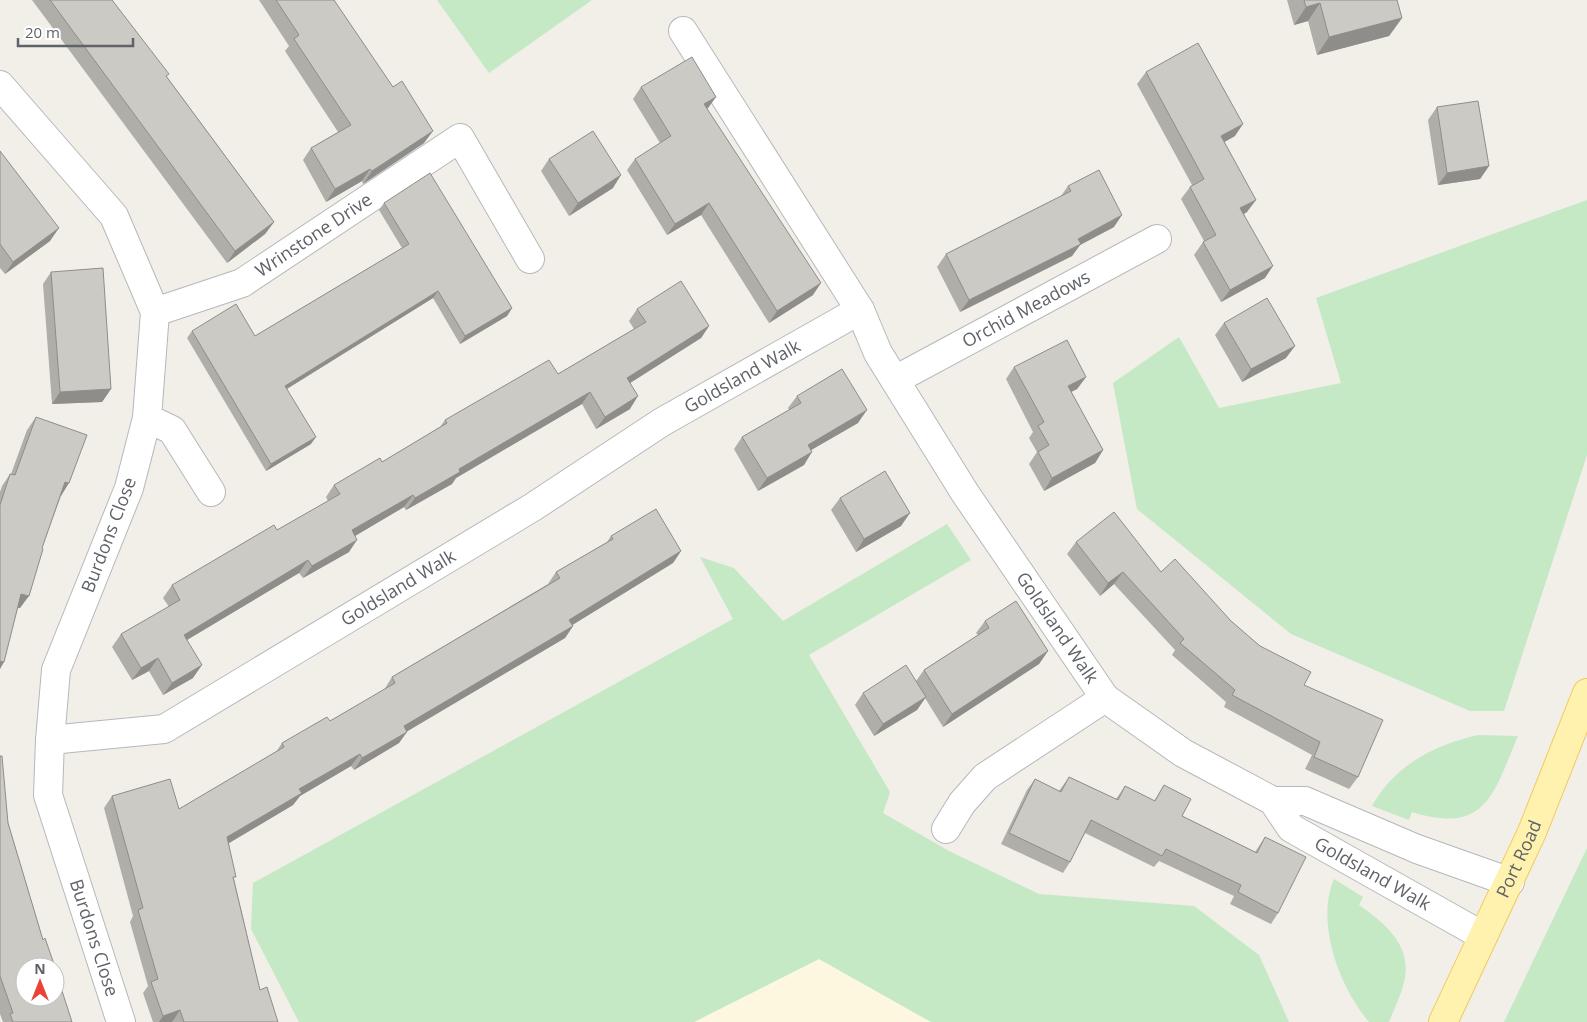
<svg xmlns="http://www.w3.org/2000/svg" width="1587" height="1022" font-family="'Open Sans',sans-serif">
  <style>
    .commercial { fill: #fef7e0 }
    .green { fill: #c5e8c5 }
    .lines { fill: none; stroke-linecap: round; stroke-linejoin: round }
    .minor-casing { stroke: #b5b8bc; stroke-width: 30 }
    .major-casing { stroke: #f2c960; stroke-width: 30 }
    .minor { stroke: #fff; stroke-width: 28 }
    .major { stroke: #fff2af; stroke-width: 28 }
    .wall { fill: #afaea9 }
    .shaded-wall { fill: #8f8d8a }
    .building { fill: #cccac5; stroke: #8f8d8a }
    .labels { text-anchor: middle; stroke-width: 4.5; stroke-linejoin: round; paint-order: stroke }
    .street-label { font-size: 18px; fill: #5f6368; stroke: #fff }
  </style>
  <rect width="100%" height="100%" fill="#f1efe8"/>
  <!-- commercial -->
  <path class="commercial" d="M819 959 931 1022H694Z"/>
  <!-- green -->
  <path class="green" d="M437 0H592L489 73Z
    M1587 200V455L1504 711H1470L1291 634 1137 509 1113 383 1179 337 1219 408 1341 383 1316 298Z
    M947 524 971 560 809 655 890 792 883 813 949 851 1039 894 1194 906 1259 955 1289 1022H931L819 959 694 1022H299L251 929 253 883 733 619 700 557 734 568 783 621Z
    M1479 735 1518 736C1493 794 1487 835 1412 812L1409 820 1372 806C1394 766 1435 744 1479 735Z
    M1587 848V1022H1504Z
    M1334 879 1363 897 1359 905C1385 923 1413 946 1404 982 1401 996 1394 1009 1389 1022H1369C1340 988 1315 923 1334 879Z"/>
  <g class="lines">
    <!-- minor casing -->
    <g class="minor-casing">
      <g id="minor">
        <path id="s1" d="M683 31 860 310 878 353 965 493 1105 698 1183 753 1273 801H1305L1417 849 1510 882"/>
        <path id="s2" d="M0 85 114 216 155 312 147 418 129 488 56 670 50 740 48 795 121 1022"/>
        <path id="s3" d="M155 312 242 283 460 138 530 259"/>
        <path id="s4" d="M895 380 1157 239"/>
        <path d="M147 418 172 430 211 492"/>
        <path id="s5" d="M50 740 164 729 533 507 662 422 860 310"/>
        <path id="s6" d="M1273 801 1291 828 1483 936"/>
        <path d="M946 829 962 803 985 777 1105 698"/>
      </g>
    </g>
    <!-- major casing -->
    <g class="major-casing">
      <g id="major">
        <path id="s7" d="M1443 1022 1532 832 1587 693"/>
      </g>
    </g>
    <!-- minor -->
    <use href="#minor" class="minor"/>
    <!-- major -->
    <use href="#major" class="major"/>
  </g>
  <!-- wall -->
  <path class="wall" d="M32 0H112L167 77 274 222 265 234 227 263Z
    M259 0H334L424 143 363 184 362 181 326 202 303 160 311 148 338 132 285 51 289 46Z
    M1287 0H1397L1402 18 1389 36 1317 55 1308 21 1294 25Z
    M1146 72 1235 136 1224 142 1247 212 1244 214 1265 278 1221 302 1194 255 1203 242 1204 241 1181 199 1190 187 1192 185 1137 84Z
    M641 87 716 97 707 109 813 295 769 323 701 215 667 235 627 170 635 159 660 143 633 99Z
    M1437 107 1489 166 1480 179 1438 185 1428 120Z
    M0 151 50 241 5 274 0 268Z
    M549 159 613 188 569 216 541 171Z
    M1068 186 1114 227 1080 245 1072 256 960 312 937 267 946 254 1061 196Z
    M384 203 512 308 507 316 460 344 433 298 287 389 311 444 266 471 187 338 192 331 255 336 402 248 379 210Z
    M51 272 111 389 102 402 52 404 43 284Z
    M637 309 709 326 701 338 630 383V409L596 429 582 404 456 478 452 484 406 510 404 507 355 536 349 552 303 578 299 573 187 640 193 678 163 695 149 671 132 680 112 647 121 634 169 607 163 598 172 585 277 530 328 501 326 497 334 485 382 462 440 427 445 420 558 374 634 329 629 321Z
    M1224 323 1286 358 1242 382 1215 335Z
    M1014 367 1086 377 1077 389 1071 392 1103 450 1095 463 1044 491 1029 464 1037 452 1029 438 1033 432 1006 379Z
    M797 396 858 423 811 450 804 465 758 491 734 449 742 437 789 410 788 408Z
    M36 417 61 496 20 608H18L0 669V492L2 486 10 474H11L27 430Z
    M840 498 901 526 856 552 831 510Z
    M611 536 681 551 673 563 572 625 573 626 565 638 407 731 399 743 354 770 351 766 300 796 293 805 229 843 234 879 260 990 278 1022H153L143 993 148 986 130 922 133 916 104 808 112 796 179 809 276 752 282 743 330 721 384 690 392 677 548 584 556 572 607 542Z
    M1076 542 1161 572 1231 621 1304 685 1358 777 1349 789 1305 769 1312 755 1224 707 1226 702 1172 655 1175 650 1114 584 1100 596 1067 554Z
    M985 621 1048 651 1039 664 943 727 925 698 917 710 874 736 855 705 863 693 916 681 924 670 978 635 976 633Z
    M0 756 8 823 43 940 72 1022H3L0 1014Z
    M1069 777 1116 799 1125 786 1154 801 1164 785 1182 816 1255 852 1265 837 1278 913 1271 924 1230 904 1234 896 1159 861 1154 867 1085 833 1070 862 1063 873 1001 844 1027 790 1035 779 1059 791Z"/>
  <!-- shaded-wall -->
  <path class="shaded-wall" d="M1320 3 1308 21 1294 25 1306 7Z
    M1402 18 1389 36 1317 55 1329 37Z
    M716 97 708 108 695 115 704 104Z
    M1243 124 1235 136 1212 149 1221 136Z
    M433 131 424 143 363 184 372 171Z
    M1489 166 1480 179 1438 185 1447 173Z
    M370 169 362 181 326 202 335 189Z
    M621 175 613 188 569 216 578 203Z
    M1256 200 1247 212 1232 220 1240 208Z
    M709 203 701 215 667 235 675 224Z
    M1122 215 1114 227 1080 245 1072 256 960 312 969 300Z
    M274 222 265 234 227 263 235 251Z
    M59 228 50 241 5 274 13 262Z
    M1273 266 1265 278 1221 302 1230 290Z
    M821 283 813 295 769 323 777 311Z
    M438 291 433 298 280 393 285 386Z
    M512 308 507 316 460 344 465 336Z
    M709 326 701 338 619 390 627 378Z
    M1295 346 1286 358 1242 382 1251 369Z
    M1086 377 1077 389 1059 398 1068 386Z
    M111 389 102 402 52 404 60 392Z
    M590 392 582 404 456 478 452 484 406 510 415 498 459 469Z
    M638 396 630 409 596 429 605 417Z
    M867 410 858 423 799 457 808 445Z
    M316 437 311 444 266 471 271 464Z
    M1103 450 1095 463 1044 491 1052 478Z
    M812 452 804 465 758 491 767 478Z
    M65 482 69 483 61 496 56 494Z
    M413 495 404 507 343 543 352 530Z
    M910 513 901 526 856 552 864 539Z
    M357 540 349 552 303 578 312 566Z
    M681 551 673 563 561 632 569 620Z
    M308 560 299 573 175 647 184 635Z
    M1123 572 1114 584 1100 596 1108 583Z
    M21 594 29 596 20 608 13 606Z
    M573 626 565 638 396 738 404 726Z
    M1048 651 1039 664 943 727 952 714Z
    M158 658 149 671 132 680 141 668Z
    M0 661 4 662 0 669Z
    M202 665 193 678 163 695 172 683Z
    M926 697 917 710 874 736 883 724Z
    M407 732 399 743 354 770 362 758Z
    M360 754 351 766 300 796 293 805 219 849 227 837 299 789Z
    M180 1010 172 1022H159L163 1016Z"/>
  <!-- building -->
  <path class="building" d="M50 0H112L169 74 166 76 274 222 235 251Z
    M276 0H334L393 87 402 81 433 131 372 171 370 169 335 189 311 148 351 125 294 39 299 35Z
    M1304 0H1397L1402 18 1329 37 1320 3 1306 7Z
    M1198 43 1243 124 1221 136 1256 200 1240 208 1273 266 1230 290 1203 242 1216 235 1190 187 1204 179 1146 72Z
    M692 57 716 97 704 104 821 283 777 311 709 203 675 224 635 159 671 136 641 87Z
    M1478 101 1489 166 1447 173 1437 107Z
    M593 131 621 175 578 203 549 159Z
    M0 151 59 228 13 262 0 244Z
    M1099 170 1122 215 1078 239 1081 244 969 300 946 254 1071 191 1068 186Z
    M430 173 512 308 465 336 438 291 285 386 316 437 271 464 192 331 236 304 255 336 409 244 384 203Z
    M103 268 111 389 60 392 51 272Z
    M681 281 709 326 627 378 638 396 605 417 590 392 459 469 460 472 415 498 413 495 352 530 357 540 312 566 308 560 184 635 202 665 172 683 158 658 141 668 121 634 180 600 172 585 274 525 277 530 340 494 334 485 380 458 382 462 447 423 445 420 549 360 558 374 646 322 637 309Z
    M1267 298 1295 346 1251 369 1224 323Z
    M1067 340 1086 377 1068 386 1103 450 1052 478 1038 452 1049 445 1038 426 1044 422 1014 367Z
    M842 369 867 410 808 445 812 452 767 478 742 437 801 403 797 396Z
    M36 417 87 435 69 483 65 482 42 548 43 549 29 596 21 594 4 662 0 661V505L10 474 15 475Z
    M885 471 910 513 864 539 840 498Z
    M656 509 681 551 569 620 573 626 404 726 407 732 362 758 360 754 299 789 302 793 227 837 236 877H233L260 990 267 987 278 1022H184L180 1010 163 1016 151 982 158 979 138 910 143 908 112 796 170 779 179 809 284 747 282 743 327 717 330 721 395 683 392 677 560 578 556 572 613 539 611 536Z
    M1114 512 1161 572 1175 559 1231 621 1260 646 1311 672 1304 685 1383 720 1358 777 1314 757 1320 742 1232 695 1235 690 1180 643 1184 639 1123 572 1108 583 1076 542Z
    M1016 601 1048 651 952 714 924 670 989 628 985 621Z
    M906 665 926 697 883 724 863 693Z
    M0 756H2L8 823 43 940 45 938 55 967H25V997H55V969L72 1022H13L10 1014 13 1013 0 976Z
    M1069 777 1118 800 1125 786 1155 801 1164 785 1191 799 1182 816 1257 853 1265 837 1306 857 1278 913 1238 892 1241 885 1166 849 1162 856 1091 820 1070 862 1009 833 1035 779 1061 792Z"/>
  <g class="labels">
    <!-- street labels -->
    <g class="street-label">
      <text dy="6" stroke="none"><textPath href="#s3" startOffset="178">Wrinstone Drive</textPath></text>
      <text dy="6" stroke="none"><textPath href="#s4" startOffset="149">Orchid Meadows</textPath></text>
      <text dy="6" stroke="none"><textPath href="#s5" startOffset="792">Goldsland Walk</textPath></text>
      <text transform="translate(109 535) rotate(-69)" y="6">Burdons Close</text>
      <text dy="6" stroke="none"><textPath href="#s5" startOffset="388">Goldsland Walk</textPath></text>
      <text dy="6" stroke="none"><textPath href="#s1" startOffset="705">Goldsland Walk</textPath></text>
      <text dy="6" stroke="none"><textPath href="#s7" startOffset="180">Port Road</textPath></text>
      <text dy="6" stroke="none"><textPath href="#s6" startOffset="126">Goldsland Walk</textPath></text>
      <text dy="6" stroke="none"><textPath href="#s2" startOffset="928">Burdons Close</textPath></text>
    </g>
  </g>
  <!-- north arrow -->
  <g transform="translate(40 982)"><circle r="24" fill="#ffffff" stroke="#bfc1c3"/>
  <path d="M0-4L9 19L0 12L-9 19Z" fill="#ea4335"/>
  <text y="-8" font-size="14" font-weight="bold" text-anchor="middle" fill="#5f6368">N</text>
  </g>
  <!-- scale -->
  <path d="M18 38v8h115v-8" fill="none" stroke="#5f6368" stroke-width="2.5"/>
  <text x="25" y="38" font-size="15" fill="#5f6368" stroke="#ffffff" stroke-width="4" paint-order="stroke">20 m</text>
</svg>
